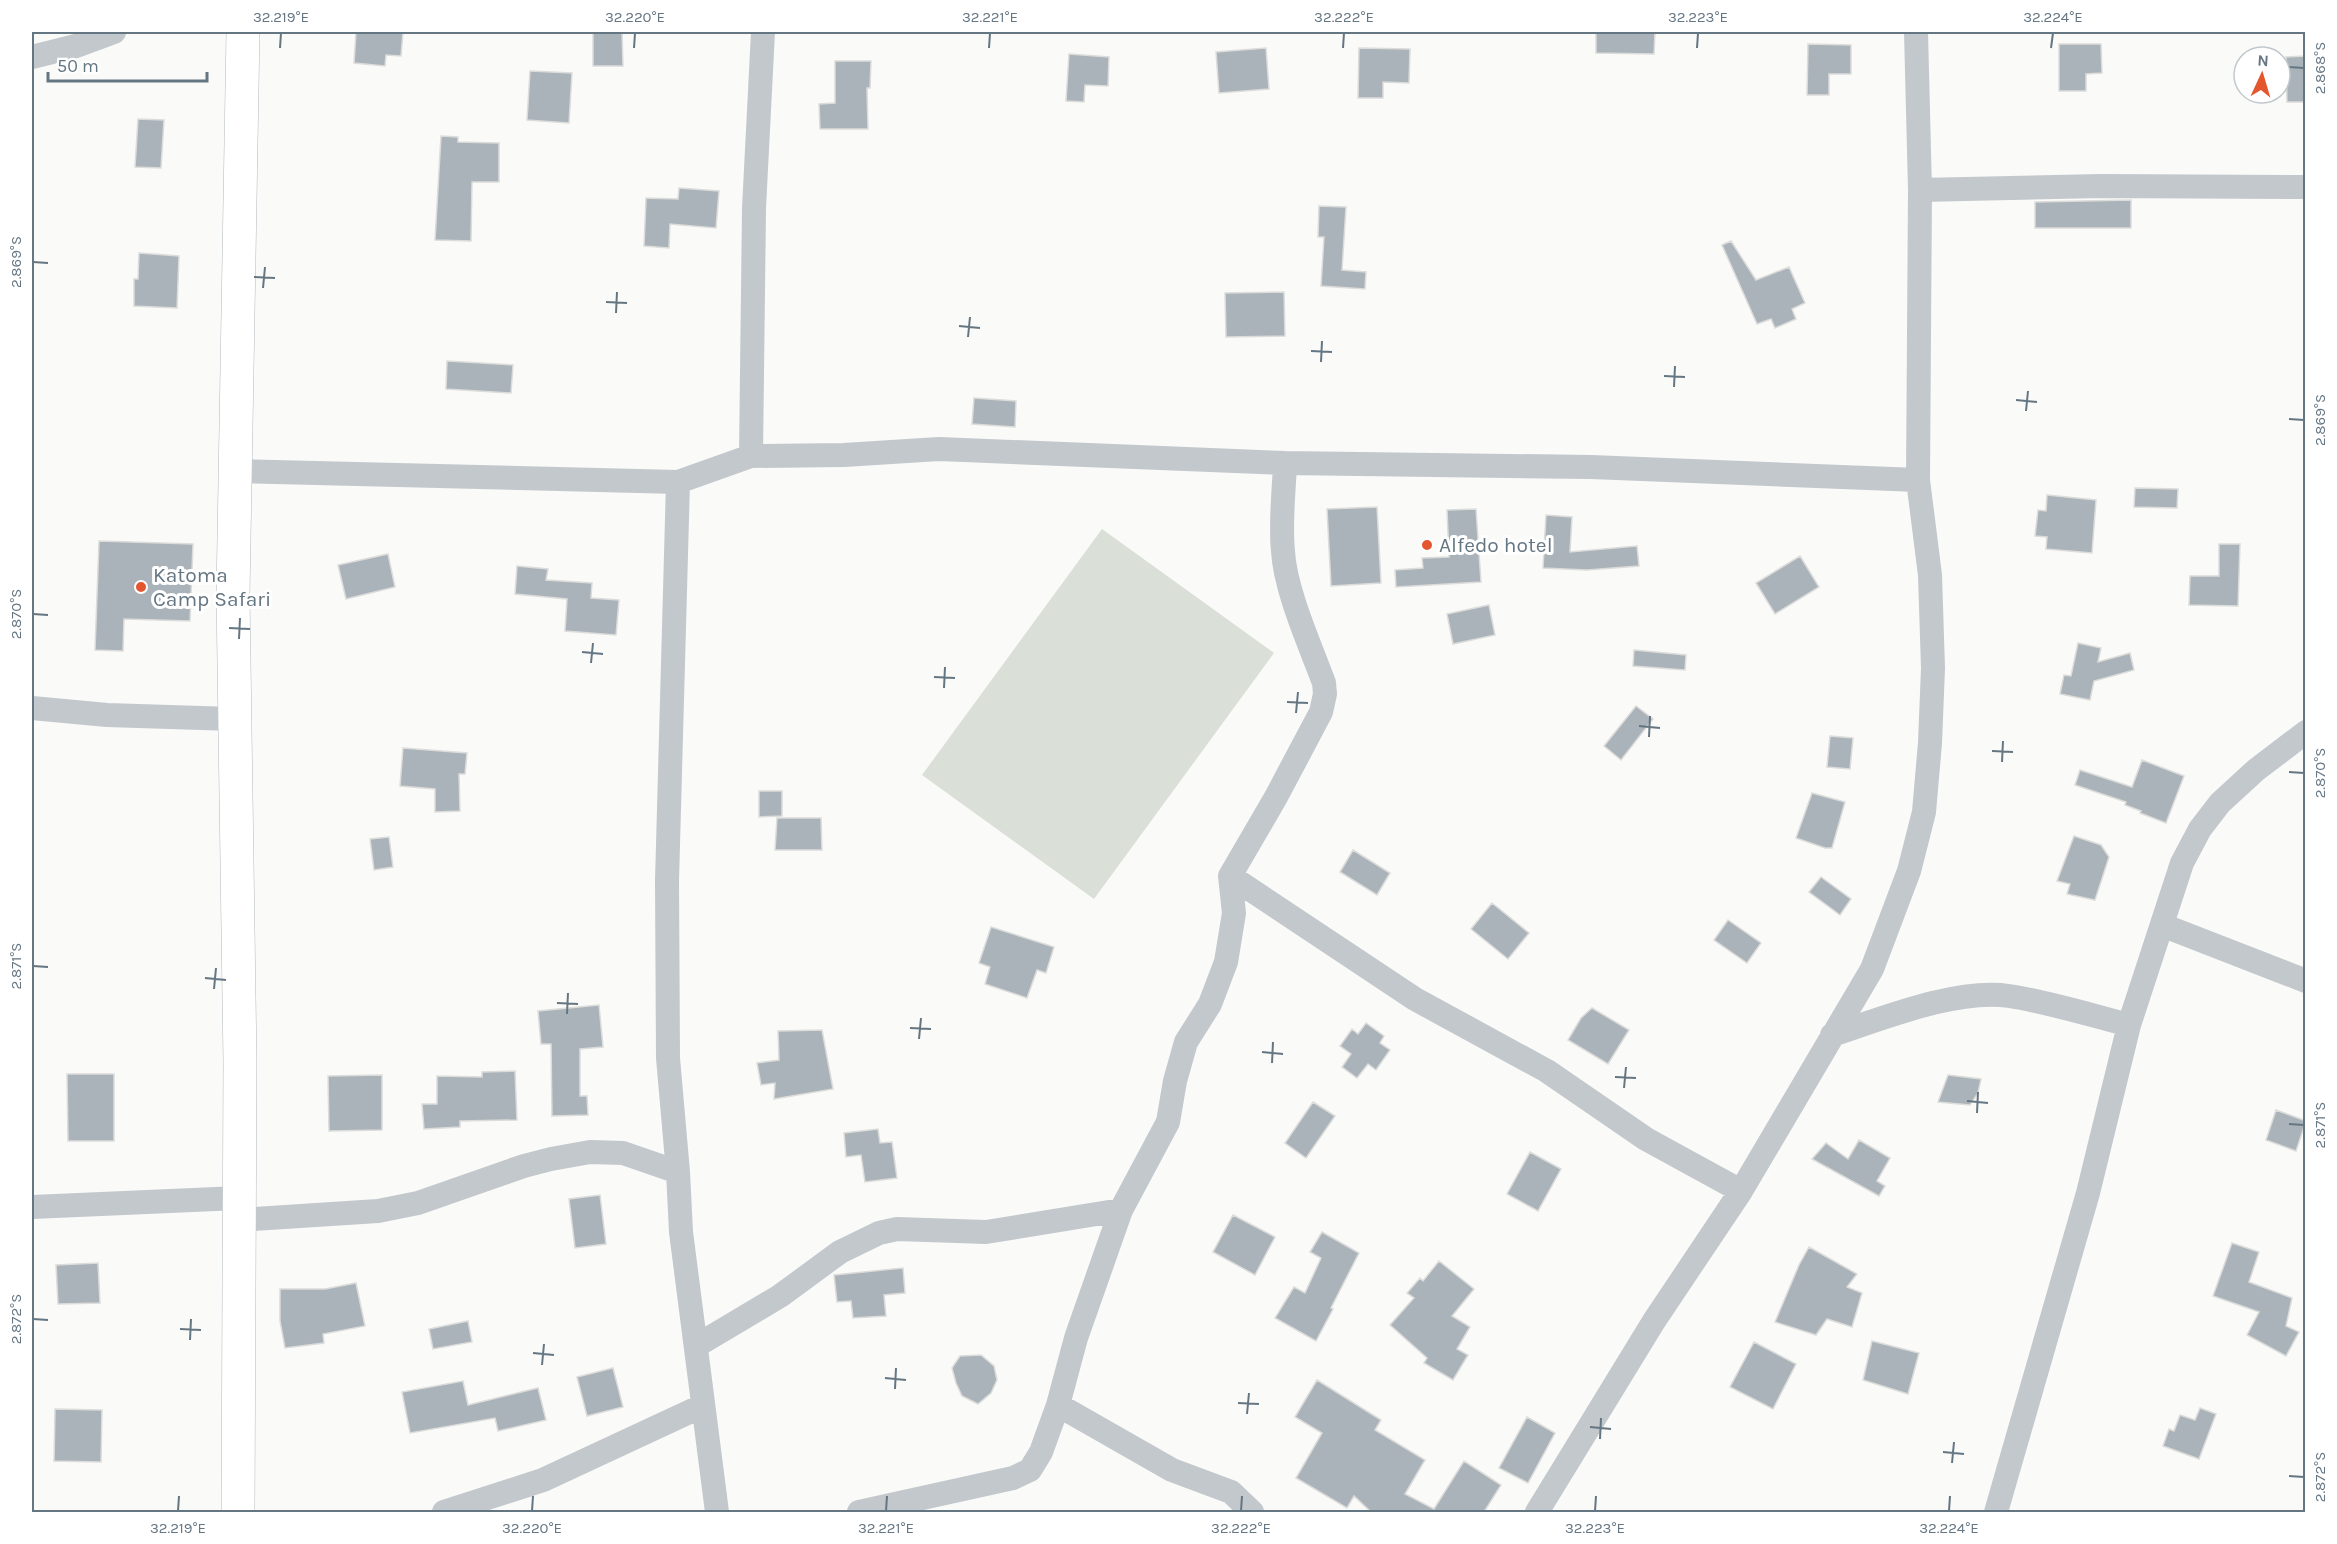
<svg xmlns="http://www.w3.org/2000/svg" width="2337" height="1544" font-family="Karla,sans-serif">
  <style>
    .green { fill: #dadfd7 }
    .building { fill: #aab3b9; stroke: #dcdcda; stroke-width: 1.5 }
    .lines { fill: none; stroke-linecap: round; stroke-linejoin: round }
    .secondary-casing { stroke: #b3babf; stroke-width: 34 }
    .street { stroke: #c3c8cc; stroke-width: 24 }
    .secondary { stroke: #fff; stroke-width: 33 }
    .ticks { fill: none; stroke: #657683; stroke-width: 2 }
    .poi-dot { fill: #e4572e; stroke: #fff; stroke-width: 2 }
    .labels { text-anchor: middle; stroke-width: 6; stroke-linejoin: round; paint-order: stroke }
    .poi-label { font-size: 21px; fill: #657683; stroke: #fff; text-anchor: start }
    .neatline { fill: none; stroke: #657683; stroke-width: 2 }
    .ticks-label { font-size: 15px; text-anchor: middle; fill: #657683 }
  </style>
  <rect width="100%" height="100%" fill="#fafaf8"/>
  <!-- green -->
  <path class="green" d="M1102 529 1274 653 1094 899 922 775Z"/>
  <!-- building -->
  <path class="building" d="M356 32H403L401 56 386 55 385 66 354 63Z
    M593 32H622L623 66H593Z
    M1596 32H1655L1654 54 1596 53Z
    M1808 44 1851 45V74H1829V95H1807Z
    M2059 44H2101L2102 73 2086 74V91H2059Z
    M1266 48 1269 89 1219 93 1216 52Z
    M1359 48 1410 49 1409 83 1383 82V98H1358Z
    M1069 54 1109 57 1108 86 1085 85 1084 102 1066 101Z
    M2306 56V102H2287L2286 57Z
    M835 61H871L870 88H867L868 129H820L819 104 835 103Z
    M530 71 572 73 569 123 527 120Z
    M138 119 164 120 161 168 135 167Z
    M441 136 458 137V142L499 143V182H472L471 241 435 240Z
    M679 188 719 191 716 228 670 224 669 248 644 246 646 198 678 199Z
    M2131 200V228H2035V202Z
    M1319 206 1346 207 1342 270 1366 272 1365 289 1321 286 1324 237H1318Z
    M1731 241 1756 280 1789 267 1805 303 1792 309 1796 319 1775 328 1771 319 1757 324 1722 245Z
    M139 253 179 256 177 308 134 306V279H138Z
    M1284 292 1285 336 1226 337 1225 293Z
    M447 361 513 365 511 393 446 389Z
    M974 398 1016 401 1015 427 972 424Z
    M2135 488 2178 489 2177 508 2134 507Z
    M2047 495 2096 500 2092 553 2046 549 2047 537 2035 536 2038 510 2046 511Z
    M1377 507 1381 583 1331 586 1327 509Z
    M1476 509 1481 582 1396 587 1395 570 1423 568 1422 558 1449 557 1447 510Z
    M1546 515 1572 517 1570 552 1637 546 1639 566 1587 570 1543 568Z
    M99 541 193 544 190 621 124 619 123 651 95 650Z
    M2219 544H2240L2238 606 2189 605 2190 576H2219Z
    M388 554 395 587 346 599 338 565Z
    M1800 556 1819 587 1775 614 1756 583Z
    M517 566 548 569 546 580 592 583 591 598 619 600 616 635 565 631 567 599 515 594Z
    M1489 605 1495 635 1453 644 1447 614Z
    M2078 643 2101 648 2098 662 2130 653 2134 670 2094 681 2090 700 2060 694 2064 675 2071 676Z
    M1634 650 1686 655 1685 670 1633 666Z
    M1636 706 1653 719 1621 760 1604 746Z
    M1830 736 1853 738 1850 769 1827 767Z
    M403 748 467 753 465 774H459L460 811 435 812V789L400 786Z
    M2142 760 2184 776 2166 823 2140 813 2141 811 2125 805 2126 802 2075 785 2080 770 2132 787Z
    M759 791H782V816L759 817Z
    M1812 793 1845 802 1832 848H1825L1796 838Z
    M777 818H821L822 850H775Z
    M2074 836 2101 845 2109 857 2095 900 2067 894 2070 884 2057 881Z
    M389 837 393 867 374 870 370 839Z
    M1353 850 1390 873 1377 895 1340 872Z
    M1821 877 1851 899 1840 915 1809 892Z
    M1492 903 1529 933 1508 959 1471 929Z
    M1728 920 1761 943 1747 963 1714 940Z
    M991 927 1054 947 1046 973 1037 970 1027 998 985 984 990 967 979 963Z
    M599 1005 603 1047 580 1049V1096H587L588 1115 552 1116 551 1044H541L538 1011Z
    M1592 1008 1629 1030 1608 1064 1568 1040 1581 1018Z
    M1366 1023 1384 1036 1380 1043 1390 1050 1376 1070 1368 1064 1357 1078 1342 1067 1351 1054 1340 1046 1352 1029 1358 1034Z
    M822 1030 833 1089 774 1099 775 1083 761 1085 757 1063 779 1060 778 1031Z
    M515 1071 517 1120 460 1121V1127L424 1129 422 1104H437V1076L482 1077V1072Z
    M67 1074H114V1141H68Z
    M382 1075V1130L329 1131 328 1076Z
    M1948 1075 1981 1079 1978 1093 1970 1105 1938 1102Z
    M1313 1102 1335 1116 1306 1158 1285 1143Z
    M2276 1110 2306 1121 2296 1151 2266 1140Z
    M878 1129 880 1143 892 1142 897 1178 865 1182 861 1155 846 1157 844 1133Z
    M1859 1140 1890 1158 1877 1181 1885 1186 1879 1196 1812 1159 1826 1143 1848 1159Z
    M1530 1152 1561 1169 1538 1211 1507 1194Z
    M600 1195 606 1244 575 1248 569 1199Z
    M1233 1215 1275 1237 1255 1275 1213 1252Z
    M1322 1232 1359 1253 1331 1308 1333 1309 1316 1341 1275 1318 1294 1287 1305 1293 1321 1258 1310 1252Z
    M2232 1243 2259 1252 2249 1282 2292 1298 2286 1326 2299 1332 2286 1356 2247 1335 2259 1312 2213 1296Z
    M1809 1247 1857 1274 1847 1287 1862 1293 1852 1327 1827 1319 1816 1335 1775 1322 1799 1265Z
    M1439 1261 1474 1289 1452 1316 1470 1327 1457 1349 1468 1355 1453 1380 1424 1363 1427 1358 1390 1325 1414 1298 1407 1293 1420 1278 1423 1281Z
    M98 1263 100 1303 58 1304 56 1265Z
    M903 1268 905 1293 884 1295 886 1316 853 1318 851 1301 837 1302 834 1275Z
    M356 1283 365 1326 323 1334 324 1343 285 1348 280 1321V1289H325Z
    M468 1321 472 1342 433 1349 429 1329Z
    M1872 1341 1919 1353 1908 1394 1863 1380Z
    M1754 1342 1796 1364 1773 1409 1730 1387Z
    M981 1355 994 1366 997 1380 991 1393 978 1404 962 1396 956 1383 952 1368 960 1356Z
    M613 1368 623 1407 587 1416 577 1377Z
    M1317 1380 1381 1420 1375 1430 1425 1460 1405 1494 1434 1509 1464 1461 1501 1485 1484 1512H1371L1354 1496 1347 1508 1296 1478 1322 1433 1295 1417Z
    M463 1381 468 1405 538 1388 546 1420 498 1431 495 1418 410 1433 402 1392Z
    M2200 1408 2216 1414 2199 1459 2163 1446 2169 1429 2174 1431 2180 1415 2195 1420Z
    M55 1409 102 1410 101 1462 54 1461Z
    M1527 1417 1555 1433 1528 1483 1499 1468Z"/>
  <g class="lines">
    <!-- secondary casing -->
    <g class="secondary-casing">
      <path id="secondary" d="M238 1512 240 1062 233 595 243 32"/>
    </g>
    <!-- street -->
    <path class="street" d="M32 57 76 46 114 32
      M1920 190 2101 186 2306 187
      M751 456 754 208 763 32
      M1285 463C1284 492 1280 522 1283 551 1285 590 1310 645 1324 683L1325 694 1321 712 1276 797 1230 876 1415 999 1547 1071 1646 1139 1741 1191
      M236 471 678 482 751 456 844 455 939 449 1285 463 1591 467 1918 480
      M678 482 667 881 668 1058 678 1172 681 1232 717 1512
      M32 708 107 715 233 719
      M2162 925 2306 981
      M1832 1035C1881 1019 1957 988 2009 996 2049 1002 2090 1015 2129 1025
      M32 1207 239 1198
      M239 1220 378 1211 418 1203 524 1166 551 1159 590 1152 623 1153 678 1172
      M696 1346 780 1296 840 1252 879 1233 897 1229 986 1232 1121 1210
      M1058 1405 1172 1470 1231 1492 1252 1512
      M444 1512 543 1480 702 1406
      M859 1512 1013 1478 1030 1470 1041 1452 1058 1405 1076 1338 1121 1210 1168 1122 1175 1081 1186 1042 1210 1004 1226 962 1234 913 1230 876
      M1537 1512 1654 1321 1741 1191 1872 969 1909 871 1924 812 1930 743 1933 668 1930 575 1918 480 1920 190 1916 32
      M1996 1512 2088 1193 2129 1025 2182 863 2200 829 2220 803 2256 770 2306 732"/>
    <!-- secondary -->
    <use href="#secondary" class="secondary"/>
  </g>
  <!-- ticks -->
  <path class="ticks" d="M280 48 281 33M634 48 635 33M989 48 990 33M1343 48 1344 33M1697 48 1698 33M2051 48 2053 33M2289 67 2304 68M33 262 48 263M254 277 275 278M263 288 265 267M606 302 627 303M616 313 617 292M959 326 980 328M968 337 970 317M1311 351 1332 352M1321 362 1322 341M1664 376 1685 377M1674 387 1675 366M2016 400 2037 402M2026 411 2028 391M2289 419 2304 420M33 614 48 615M229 628 250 629M239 639 240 618M582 652 603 654M591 663 593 643M934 677 955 678M944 688 945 667M1287 702 1308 703M1296 713 1298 692M1639 726 1660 728M1649 737 1650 716M1992 751 2013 752M2002 762 2003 741M2289 772 2304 773M33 966 48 967M205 978 226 980M214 989 216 968M557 1003 578 1004M567 1014 568 993M910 1028 931 1029M919 1039 921 1018M1262 1052 1283 1054M1272 1063 1273 1042M1615 1077 1636 1078M1624 1088 1626 1067M1967 1101 1988 1103M1977 1113 1978 1092M2289 1124 2304 1125M33 1319 48 1320M180 1329 201 1330M190 1340 191 1319M533 1353 554 1355M542 1365 544 1344M885 1378 906 1380M895 1389 896 1368M1238 1403 1259 1404M1247 1414 1249 1393M1590 1427 1611 1429M1600 1439 1601 1418M1943 1452 1964 1454M1952 1463 1954 1442M2289 1476 2304 1477M178 1511 179 1496M532 1511 533 1496M886 1511 887 1496M1241 1511 1242 1496M1595 1511 1596 1496M1949 1511 1950 1496"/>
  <!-- markers -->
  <g class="poi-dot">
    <circle cx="1427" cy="545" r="6"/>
    <circle cx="141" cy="587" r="6"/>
  </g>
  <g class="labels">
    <!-- poi labels -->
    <g class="poi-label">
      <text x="1439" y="552">Alfedo hotel</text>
      <text x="153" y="582">Katoma<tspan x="153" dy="24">Camp Safari</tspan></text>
    </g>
  </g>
  <!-- border -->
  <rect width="2337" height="1544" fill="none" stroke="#ffffff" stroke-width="66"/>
  <!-- north arrow -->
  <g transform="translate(2262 75) rotate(4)"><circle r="28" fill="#ffffff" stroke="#c1c8cd" stroke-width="1.5"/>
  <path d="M0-4.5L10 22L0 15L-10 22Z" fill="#e4572e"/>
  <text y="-9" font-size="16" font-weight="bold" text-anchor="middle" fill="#657683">N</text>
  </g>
  <!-- scale -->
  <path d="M48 72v9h159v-9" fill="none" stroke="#657683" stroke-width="3"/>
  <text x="57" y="72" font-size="18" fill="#657683" stroke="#ffffff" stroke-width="4.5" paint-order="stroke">50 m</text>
  <rect x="33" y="33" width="2271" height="1478" class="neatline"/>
  <g class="ticks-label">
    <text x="281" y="22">32.219°E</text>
    <text x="635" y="22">32.220°E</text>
    <text x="990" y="22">32.221°E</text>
    <text x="1344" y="22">32.222°E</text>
    <text x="1698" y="22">32.223°E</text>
    <text x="2053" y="22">32.224°E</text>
    <text transform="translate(2320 68) rotate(-90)" y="5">2.868°S</text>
    <text transform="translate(16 262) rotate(-90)" y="5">2.869°S</text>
    <text transform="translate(2320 420) rotate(-90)" y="5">2.869°S</text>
    <text transform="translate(16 614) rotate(-90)" y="5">2.870°S</text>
    <text transform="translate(2320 773) rotate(-90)" y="5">2.870°S</text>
    <text transform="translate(16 966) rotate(-90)" y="5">2.871°S</text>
    <text transform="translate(2320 1125) rotate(-90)" y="5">2.871°S</text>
    <text transform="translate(16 1319) rotate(-90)" y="5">2.872°S</text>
    <text transform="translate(2320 1477) rotate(-90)" y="5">2.872°S</text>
    <text x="178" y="1533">32.219°E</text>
    <text x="532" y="1533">32.220°E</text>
    <text x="886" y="1533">32.221°E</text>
    <text x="1241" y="1533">32.222°E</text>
    <text x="1595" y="1533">32.223°E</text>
    <text x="1949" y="1533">32.224°E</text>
  </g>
</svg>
